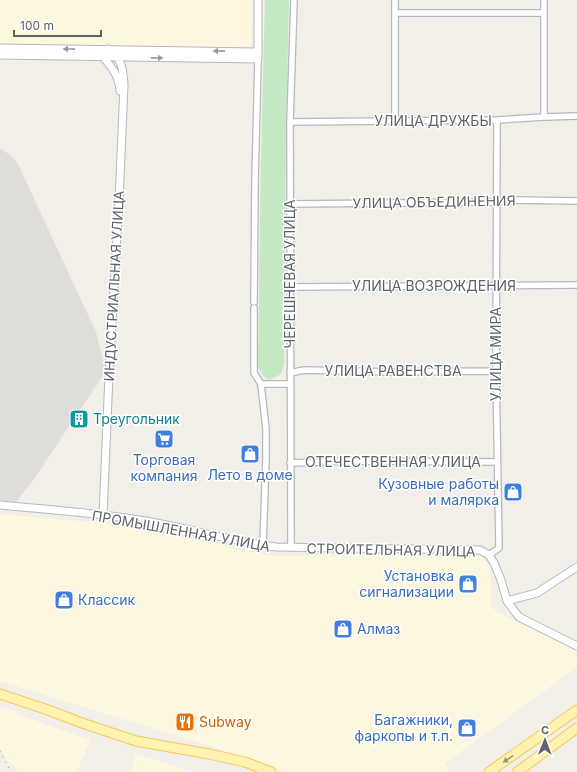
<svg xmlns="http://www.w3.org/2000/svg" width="577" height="772" font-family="Inter,sans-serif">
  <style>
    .commercial { fill: #fef7e0 }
    .industrial { fill: #e0deda }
    .green { fill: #c5e8c5 }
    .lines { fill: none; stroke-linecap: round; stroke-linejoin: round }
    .minor-casing { stroke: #b5b8bc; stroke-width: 8 }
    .tertiary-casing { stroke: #b5b8bc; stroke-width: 9 }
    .primary-casing { stroke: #f2c960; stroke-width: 11 }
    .minor { stroke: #fff; stroke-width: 5.5 }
    .tertiary { stroke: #fff; stroke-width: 7 }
    .primary { stroke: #fff2af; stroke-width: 9 }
    .rail { stroke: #b6b7b8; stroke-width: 1.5; stroke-dasharray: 1 5; stroke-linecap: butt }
    .oneway { fill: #979a9d }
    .oneway2 { fill: #979581 }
    .labels { text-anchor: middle; stroke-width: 3; stroke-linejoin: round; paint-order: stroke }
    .street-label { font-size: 14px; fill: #5f6368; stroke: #fff }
    .culture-label { font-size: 14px; fill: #0d838f; stroke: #fff; text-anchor: start }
    .shop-label { font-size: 14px; fill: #366cbe; stroke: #fff; text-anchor: end }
    .food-label { font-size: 14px; fill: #c56008; stroke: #fff; text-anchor: start }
  </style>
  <rect width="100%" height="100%" fill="#f1efe8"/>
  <!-- commercial -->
  <path class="commercial" d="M0 0H252L251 49 0 44Z
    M0 514 56 519 207 689 194 741 0 681Z
    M57 519 113 524 274 556 480 554 490 568 491 606 497 612 568 646 577 653V667L445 763 449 772H283L272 766 195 741 207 689Z
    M0 708 15 711 14 713 90 740 77 772H18L16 768 7 761 0 747Z
    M136 754 193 772H131Z"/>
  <!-- industrial -->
  <path class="industrial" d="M0 148 10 155 17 162 96 332 106 371 34 479 16 502 0 501Z"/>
  <!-- green -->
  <path class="green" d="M265 0H289L286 122 284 364 281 374 269 380 263 376 258 367 261 158Z"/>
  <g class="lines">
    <!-- minor casing -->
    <g class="minor-casing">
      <path id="minor" d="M395 0V121
        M544 0V117
        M395 13H544
        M290 122 497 120 544 117 577 116
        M290 204 496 202 514 200 577 201
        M290 287 577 285
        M254 302 255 181 258 59
        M254 308V373L261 384 266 429V458L263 545
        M290 373 304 370 394 372 496 371
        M261 384H290
        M290 463 352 461 497 462
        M291 548 290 122 294 0
        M489 555 499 548 496 371 497 120"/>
    </g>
    <!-- tertiary casing -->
    <g class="tertiary-casing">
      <path id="tertiary" d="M0 48 258 52
        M0 55 258 59V0
        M102 56C112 67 119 76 120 91
        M0 505C50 510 101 513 151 522 193 530 234 541 276 547L480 550 489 555 494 563 501 580 507 601 519 617 577 646
        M103 515 109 376 119 201 124 85C123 68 122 59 108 49
        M507 601 537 593 577 567"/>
    </g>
    <!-- primary casing -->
    <g class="primary-casing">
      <path id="primary" d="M0 694 48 710 82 723 136 741 209 754 245 762 271 772
        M489 772 577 710
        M517 772 577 728"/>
    </g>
    <!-- minor -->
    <use href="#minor" class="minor"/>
    <!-- tertiary -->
    <use href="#tertiary" class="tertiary"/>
    <!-- primary -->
    <use href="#primary" class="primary"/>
    <!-- rail -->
    <path class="rail" d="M0 751 11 772"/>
  </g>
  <!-- one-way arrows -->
  <defs><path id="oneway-solid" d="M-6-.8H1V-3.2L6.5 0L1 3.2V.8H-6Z"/></defs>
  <g class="oneway">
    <use href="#oneway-solid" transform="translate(69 49) rotate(-179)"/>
    <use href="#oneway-solid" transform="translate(219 51) rotate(-179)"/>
    <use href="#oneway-solid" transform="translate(157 58) rotate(1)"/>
  </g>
  <use class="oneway2" href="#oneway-solid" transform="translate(508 759) rotate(146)"/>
  <!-- icons -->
  <defs>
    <g id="building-square" transform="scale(1)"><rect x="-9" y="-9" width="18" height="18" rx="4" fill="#0f9aa8" stroke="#fff"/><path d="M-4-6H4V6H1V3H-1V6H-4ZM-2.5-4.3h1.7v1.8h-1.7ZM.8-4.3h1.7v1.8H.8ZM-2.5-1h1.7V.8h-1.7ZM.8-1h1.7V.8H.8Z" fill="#fff"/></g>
    <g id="supermarket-square" transform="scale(1)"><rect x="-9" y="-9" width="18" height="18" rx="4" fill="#3f7fe0" stroke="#fff"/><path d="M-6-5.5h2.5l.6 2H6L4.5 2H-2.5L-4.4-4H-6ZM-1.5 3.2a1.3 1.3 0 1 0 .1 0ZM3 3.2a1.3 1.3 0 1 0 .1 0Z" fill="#fff"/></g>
    <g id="shop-square" transform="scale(1)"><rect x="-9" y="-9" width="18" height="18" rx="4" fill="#3f7fe0" stroke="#fff"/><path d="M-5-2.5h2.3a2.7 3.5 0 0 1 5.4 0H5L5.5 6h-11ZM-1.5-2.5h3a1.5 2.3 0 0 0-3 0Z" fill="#fff"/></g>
    <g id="restaurant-square" transform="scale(1)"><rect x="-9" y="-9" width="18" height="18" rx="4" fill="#e8710a" stroke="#fff"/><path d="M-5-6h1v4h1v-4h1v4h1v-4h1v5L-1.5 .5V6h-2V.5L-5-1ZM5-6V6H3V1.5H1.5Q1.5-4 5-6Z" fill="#fff"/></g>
  </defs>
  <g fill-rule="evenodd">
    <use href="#building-square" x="79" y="419"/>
    <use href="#supermarket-square" x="164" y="439"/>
    <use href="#shop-square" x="250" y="454"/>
    <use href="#shop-square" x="513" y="492"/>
    <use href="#shop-square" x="468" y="584"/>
    <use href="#shop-square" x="64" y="600"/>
    <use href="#shop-square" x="343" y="629"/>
    <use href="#restaurant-square" x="185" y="722"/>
    <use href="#shop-square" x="467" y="728"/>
  </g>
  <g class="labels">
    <!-- street labels -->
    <g class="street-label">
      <text x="433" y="126">УЛИЦА ДРУЖБЫ</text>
      <text transform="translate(434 202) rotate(-1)" y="5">УЛИЦА ОБЪЕДИНЕНИЯ</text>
      <text transform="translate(290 274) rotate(-90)" y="5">ЧЕРЕШНЕВАЯ УЛИЦА</text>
      <text transform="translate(114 286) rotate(-87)" y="5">ИНДУСТРИАЛЬНАЯ УЛИЦА</text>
      <text x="434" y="291">УЛИЦА ВОЗРОЖДЕНИЯ</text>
      <text transform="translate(496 354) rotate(-90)" y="5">УЛИЦА МИРА</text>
      <text x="393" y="376">УЛИЦА РАВЕНСТВА</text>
      <text x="393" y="467">ОТЕЧЕСТВЕННАЯ УЛИЦА</text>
      <text transform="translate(181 531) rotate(10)" y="5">ПРОМЫШЛЕННАЯ УЛИЦА</text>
      <text transform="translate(391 550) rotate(1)" y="5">СТРОИТЕЛЬНАЯ УЛИЦА</text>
    </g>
    <!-- culture labels -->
    <g class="culture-label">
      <text x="93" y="424">Треугольник</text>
    </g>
    <!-- shop labels -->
    <g class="shop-label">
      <text x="164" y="465" text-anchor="middle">Торговая<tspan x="164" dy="16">компания</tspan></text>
      <text x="250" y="480" text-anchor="middle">Лето в доме</text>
      <text x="499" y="489">Кузовные работы<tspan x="499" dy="16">и малярка</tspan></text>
      <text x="454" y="581">Установка<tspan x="454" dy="16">сигнализации</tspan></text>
      <text x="78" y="605" text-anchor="start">Классик</text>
      <text x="357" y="634" text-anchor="start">Алмаз</text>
      <text x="453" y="725">Багажники,<tspan x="453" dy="16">фаркопы и т.п.</tspan></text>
    </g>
    <!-- food labels -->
    <g class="food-label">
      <text x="199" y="727">Subway</text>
    </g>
  </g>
  <!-- north arrow -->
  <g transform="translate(545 740) rotate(1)" stroke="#ffffff" stroke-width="3" paint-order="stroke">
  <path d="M0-3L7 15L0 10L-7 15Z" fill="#5f6368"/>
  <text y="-6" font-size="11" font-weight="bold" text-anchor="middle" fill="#5f6368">С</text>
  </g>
  <!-- scale -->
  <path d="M14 30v6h87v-6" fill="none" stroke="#5f6368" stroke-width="2"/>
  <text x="20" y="30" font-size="12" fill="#5f6368" stroke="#ffffff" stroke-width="3" paint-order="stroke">100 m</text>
</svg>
